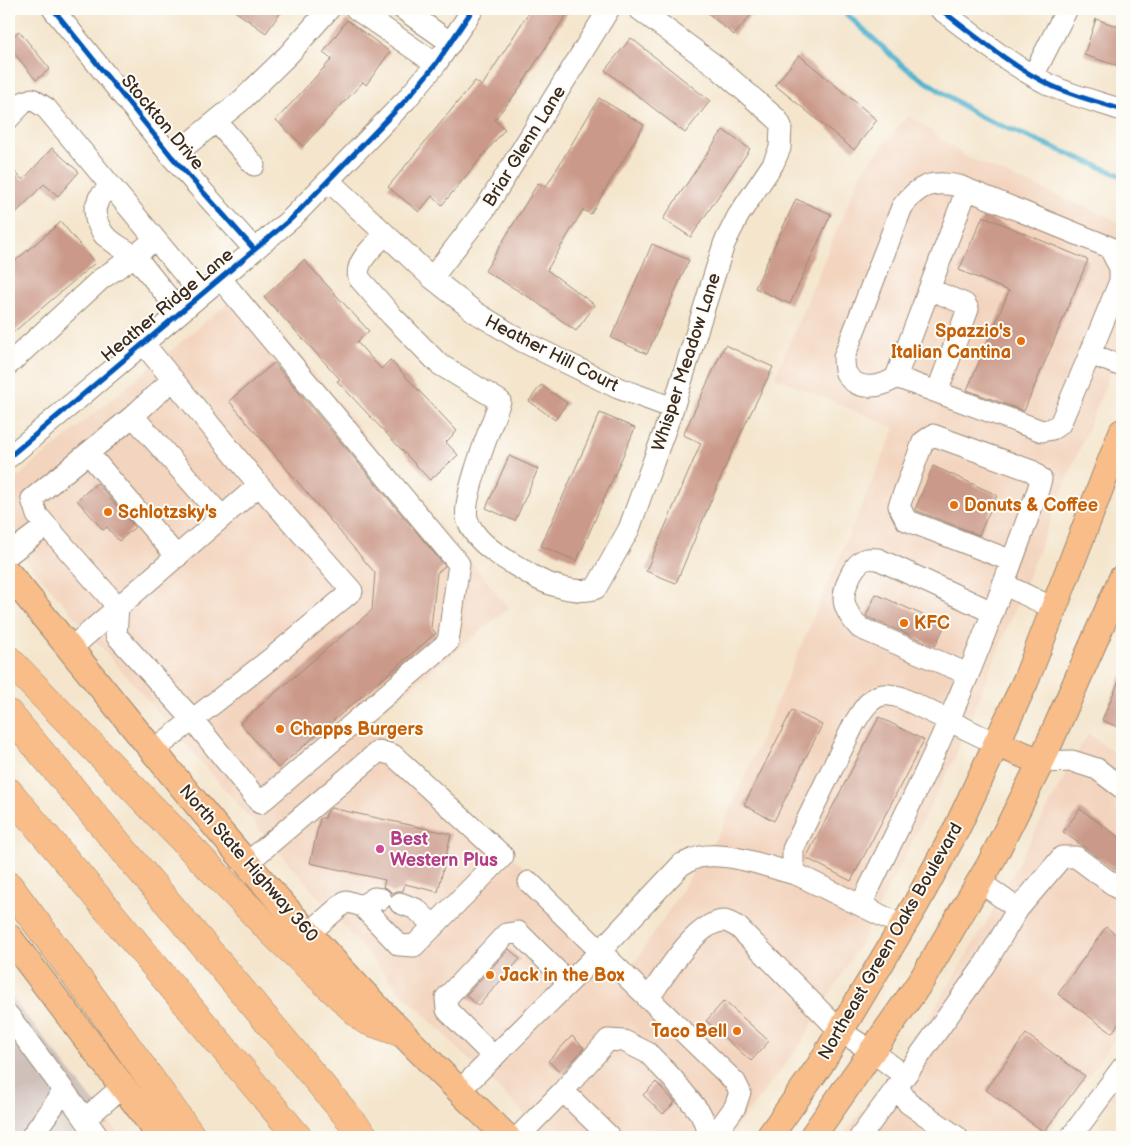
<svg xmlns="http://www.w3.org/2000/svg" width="1131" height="1146" font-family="'Balsamiq Sans',sans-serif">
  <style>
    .built { fill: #f3d4be }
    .industrial { fill: #cfc0ba }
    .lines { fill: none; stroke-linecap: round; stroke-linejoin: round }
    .stream { stroke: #50b2ce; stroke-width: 5.5 }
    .building { fill: #ca9989 }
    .minor-casing { stroke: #988875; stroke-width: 23 }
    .major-casing { stroke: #988875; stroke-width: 28 }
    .highway-casing { stroke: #988875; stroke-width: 29 }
    .minor { stroke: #fff; stroke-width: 21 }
    .major { stroke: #f8bd88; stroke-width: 26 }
    .highway { stroke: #f8bd88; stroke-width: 28 }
    .cycleway-casing { stroke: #fdfcf7; stroke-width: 8 }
    .cycleway { stroke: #0057b8; stroke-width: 5 }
    .food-dot { fill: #e8710a; stroke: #fdfcf7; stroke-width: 2 }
    .hotel-dot { fill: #d1479c; stroke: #fdfcf7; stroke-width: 2 }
    .labels { text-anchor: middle; stroke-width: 4; stroke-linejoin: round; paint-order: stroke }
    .street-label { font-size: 18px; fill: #3b2a1e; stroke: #fdfcf7 }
    .food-label { font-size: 18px; font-weight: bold; fill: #c56008; stroke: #fdfcf7; text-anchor: start }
    .hotel-label { font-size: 18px; font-weight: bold; fill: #b23c85; stroke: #fdfcf7; text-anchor: start }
  </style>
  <rect width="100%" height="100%" fill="#fdfcf7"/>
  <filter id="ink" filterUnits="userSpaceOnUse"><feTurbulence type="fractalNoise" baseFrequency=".02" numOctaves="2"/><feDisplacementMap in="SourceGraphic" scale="10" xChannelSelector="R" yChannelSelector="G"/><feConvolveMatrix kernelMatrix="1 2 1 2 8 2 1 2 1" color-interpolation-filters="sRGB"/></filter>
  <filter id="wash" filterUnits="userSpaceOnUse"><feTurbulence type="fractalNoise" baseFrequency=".0096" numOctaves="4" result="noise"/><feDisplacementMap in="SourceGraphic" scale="20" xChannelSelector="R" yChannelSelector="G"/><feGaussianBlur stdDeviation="1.12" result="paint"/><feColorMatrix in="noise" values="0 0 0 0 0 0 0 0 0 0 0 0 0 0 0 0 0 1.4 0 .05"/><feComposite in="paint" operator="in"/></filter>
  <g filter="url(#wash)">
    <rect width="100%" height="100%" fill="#f4e5cc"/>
    <!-- built -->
    <path class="built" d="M908 115 966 157 1122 223V344L955 757 861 942 802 1042 729 1137H548L400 991 9 541V484L245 289 509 608 368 722 631 968 723 827 895 428 775 377 861 173Z
      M1088 733 1122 759V1029L1044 1137H842L914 1042 986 923Z
      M105 1116 122 1137H65Z"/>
    <!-- industrial -->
    <path class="industrial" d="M9 994 105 1116 65 1137H9Z"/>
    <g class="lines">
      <!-- stream -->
      <path class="stream" d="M841 9 903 66 978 116 1122 176"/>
    </g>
    <g id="blocks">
      <!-- building -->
      <path class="building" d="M232 9H283L266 33Z
        M531 9H570L517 92 494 120 505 129 442 205 432 196 419 212 388 187 475 81 482 86Z
        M703 9H756L734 35Z
        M1096 19 1122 28V67L1084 55Z
        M347 20 390 52 366 85 363 82 303 146 276 120 332 59 323 53Z
        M19 31 50 69 36 80 9 47V39Z
        M631 38 710 101 685 133 605 70Z
        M799 55 877 120 854 150 775 85Z
        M599 98 644 125 591 214 583 210 547 270 595 305 576 331 532 299 485 271 538 183 546 187Z
        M723 130 750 149 691 237 663 219Z
        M52 148 79 172 58 196 44 184 9 220V166L23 180Z
        M796 199 831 214 790 304 755 288Z
        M983 216 1088 260 1024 411 967 390 1009 291 959 270Z
        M61 222 95 263 9 336V266Z
        M652 244 689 260 647 354 611 338Z
        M304 260 369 331 357 342 381 369 390 360 457 431 446 442 458 455 430 480 337 381 340 379 264 297Z
        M725 345 773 367 730 456 676 583 646 571 701 443 683 435Z
        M274 363 445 566 437 573 431 628 436 633 278 768 240 723 372 610 375 573 229 401Z
        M541 385 567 403 555 420 529 401Z
        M600 413 635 428 577 561 541 546Z
        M509 456 538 469 515 521 486 508Z
        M933 466 997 495 979 535 915 510Z
        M97 483 135 527 119 541 107 527 103 530 77 500Z
        M876 594 945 625 935 646 867 617 866 616Z
        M1122 674V729L1102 720Z
        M792 710 822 725 774 821 744 805Z
        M879 717 924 740 851 881 806 858Z
        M331 808 451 834 438 892 405 884 403 891H397L392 893 388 889 383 887 385 880 310 863 320 818H325L327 812Z
        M1080 809 1122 839V874L1063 832Z
        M1106 927 1122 939V1018L1112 1033 1058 994Z
        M509 949 520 959 478 1006 466 995Z
        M724 1001 769 1041 751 1061 706 1021Z
        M1026 1034 1085 1076 1044 1132 986 1090Z
        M572 1036 584 1048 562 1073 548 1061Z
        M656 1082 675 1102 663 1114 643 1095Z"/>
    </g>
  </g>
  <g filter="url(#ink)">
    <use href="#blocks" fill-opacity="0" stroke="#988875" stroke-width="1"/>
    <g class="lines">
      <!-- minor casing -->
      <g class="minor-casing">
        <path id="minor" d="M53 9 172 157 254 249
          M356 9 436 64
          M403 9 451 43
          M940 9C975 36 1010 65 1050 85 1072 96 1099 102 1122 110
          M1033 76 1067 9
          M9 118 24 102 32 99 46 108 201 294
          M217 122 254 165
          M172 157 242 100 289 54 329 9
          M329 181 432 278 475 312 522 341 618 388 673 408
          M110 186 99 198 95 209 96 219 99 226 104 235 117 245 135 256 180 312
          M967 189 896 377C882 388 856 392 846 373 844 368 844 361 844 357L902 207C918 185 932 180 959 186L1109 247 1120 268V281L1090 354 1122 366
          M385 235C375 245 354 262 359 278L392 316 439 364 500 401C492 424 462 497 467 518 468 523 473 531 476 535 488 551 514 564 531 575 547 585 579 595 596 588L629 529 644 487 673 408 724 244 738 216 773 164 780 148 781 126 777 119 717 67 639 9
          M432 278 485 209 609 9
          M929 289 965 304 968 309 937 392
          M143 343 259 485 352 591 273 657 154 750
          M9 364 101 279 135 256 155 239
          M896 377 1042 431 1052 429 1060 424 1090 354
          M173 379 133 416 32 499 37 515 118 607 116 635 193 720 260 803 448 642 459 564 220 278
          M133 416 222 517
          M88 453 177 557
          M9 457 292 218 406 100 436 64 473 9
          M9 554 46 526
          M1003 584 1053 608
          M70 649 259 485
          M968 674 860 628C853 621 848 615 845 605 841 592 852 564 866 559 869 558 875 559 878 559L992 612
          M1041 762 1072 761 1097 769 1122 788
          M247 863 379 751 393 755 503 856 414 946 399 945 362 906 346 901 308 934
          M529 882 735 1082 740 1092 735 1107 713 1137
          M980 882 1018 909 1062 857H1076L1122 891
          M400 903 416 909 434 926
          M861 905C890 844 922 783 949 720 982 645 1010 567 1038 490L1041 479 1032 471 933 435 923 442 899 506 906 520 1012 561
          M362 906 374 898 381 899
          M903 926 798 875 793 866V849L854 724C861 713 869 697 883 695 888 694 895 696 900 697L997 744
          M648 999C664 977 695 922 724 921 728 921 734 925 738 927L840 1031 873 1052 905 1076 860 1137
          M9 1016 85 1119
          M494 1057 447 1010 446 998 506 934 518 932 568 982
          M905 1076 983 967 1018 909
          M897 1086 908 1103 957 1137
          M459 1091 588 964 682 864C688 862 694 858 700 857 727 851 772 868 798 875
          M563 1091 608 1040 624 1041 648 1053 672 1078 700 1113 712 1137
          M31 1137 64 1091
          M98 1137 85 1119 122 1087
          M518 1137 563 1091 610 1137
          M1071 1137 1122 1068"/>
      </g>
      <!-- major casing -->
      <g class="major-casing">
        <path id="major" d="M9 574C108 694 204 818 309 934 372 1004 439 1072 507 1137
          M997 744 1041 762
          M9 937 161 1137
          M769 1137 820 1065 916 904 957 828 1026 680 1122 432
          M812 1137 921 981 990 864 1041 762 1122 578"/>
      </g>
      <!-- highway casing -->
      <g class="highway-casing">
        <path id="highway" d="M9 660 275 935 365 1020 402 1033
          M9 714 365 1137
          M9 792 298 1137
          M9 886 102 1011 192 1137"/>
      </g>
      <!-- minor -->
      <use href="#minor" class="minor"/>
      <!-- major -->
      <use href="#major" class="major"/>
      <!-- highway -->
      <use href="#highway" class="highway"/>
      <!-- cycleway casing -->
      <g class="cycleway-casing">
        <path id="cycleway" d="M53 9 172 157 254 249
          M940 9C975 36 1010 65 1050 85 1072 96 1099 102 1122 110
          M9 457 292 218 406 100 436 64 473 9"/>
      </g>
      <!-- cycleway -->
      <use href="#cycleway" class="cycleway"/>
    </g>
  </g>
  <!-- markers -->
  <g class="food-dot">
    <circle cx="1021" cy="341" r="5"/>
    <circle cx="954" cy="505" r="5"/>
    <circle cx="108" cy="512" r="5"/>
    <circle cx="904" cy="623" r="5"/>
    <circle cx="280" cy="729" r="5"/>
    <circle cx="490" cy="975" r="5"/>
    <circle cx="737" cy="1031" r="5"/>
  </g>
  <circle class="hotel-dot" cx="380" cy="849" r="5"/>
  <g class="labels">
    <!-- street labels -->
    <g class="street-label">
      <text transform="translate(163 122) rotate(50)" y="6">Stockton Drive</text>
      <text transform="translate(524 146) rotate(-58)" y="6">Briar Glenn Lane</text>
      <text transform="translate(167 305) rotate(-40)" y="6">Heather Ridge Lane</text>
      <text transform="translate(552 353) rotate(27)" y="6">Heather Hill Court</text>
      <text transform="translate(686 362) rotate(-72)" y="6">Whisper Meadow Lane</text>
      <text transform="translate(249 863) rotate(49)" y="6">North State Highway 360</text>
      <text transform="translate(890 941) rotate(-60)" y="6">Northeast Green Oaks Boulevard</text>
    </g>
    <!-- food labels -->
    <g class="food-label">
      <text x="1011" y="337" text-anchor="end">Spazzio's<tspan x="1011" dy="21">Italian Cantina</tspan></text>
      <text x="964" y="511">Donuts &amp; Coffee</text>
      <text x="118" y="518">Schlotzsky's</text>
      <text x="914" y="629">KFC</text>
      <text x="290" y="735">Chapps Burgers</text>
      <text x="500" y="981">Jack in the Box</text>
      <text x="727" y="1037" text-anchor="end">Taco Bell</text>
    </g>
    <!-- hotel labels -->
    <g class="hotel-label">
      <text x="390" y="845">Best<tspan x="390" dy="21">Western Plus</tspan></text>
    </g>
  </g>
  <!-- margin -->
  <rect width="1131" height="1146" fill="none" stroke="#fdfcf7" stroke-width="30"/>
</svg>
